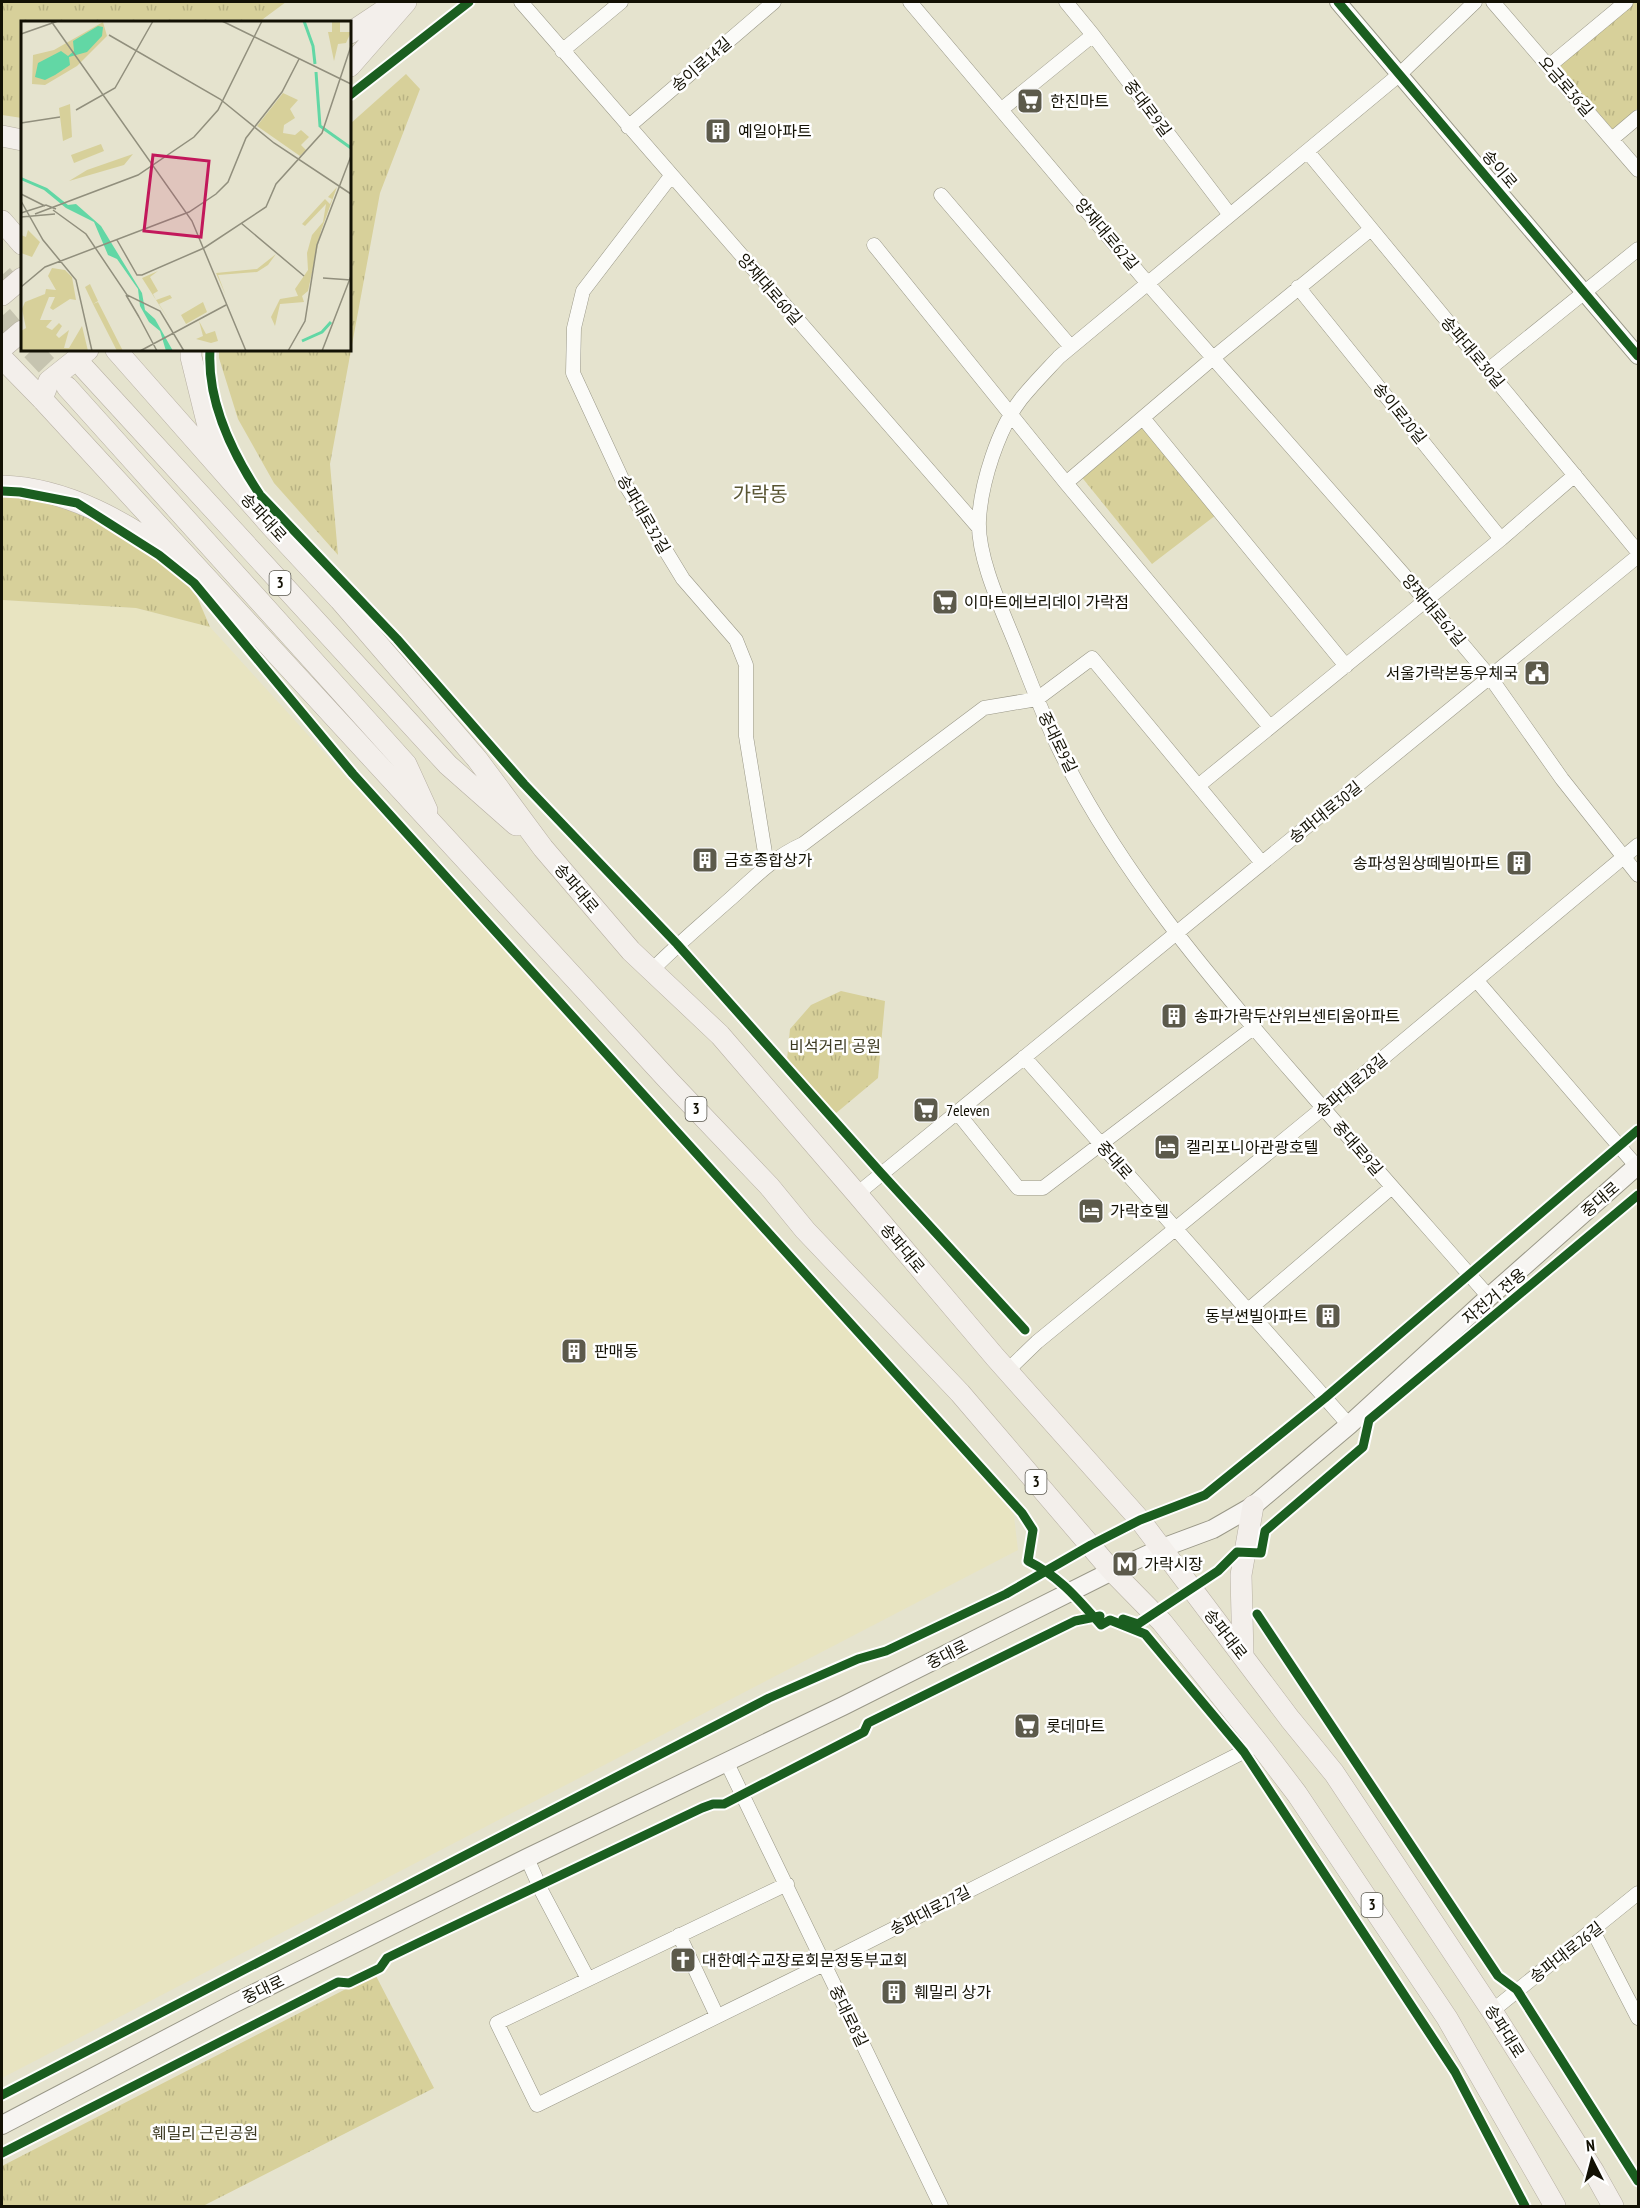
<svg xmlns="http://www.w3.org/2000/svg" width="1640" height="2208" font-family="'PT Sans Narrow','Noto Sans KR',sans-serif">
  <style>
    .built { fill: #e8e4c1 }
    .grass { fill: url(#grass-tufts) }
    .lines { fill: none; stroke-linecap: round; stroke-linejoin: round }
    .primary-tunnel { stroke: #c6c4b0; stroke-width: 21; stroke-dasharray: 21 10; stroke-linecap: butt }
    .minor-casing { stroke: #999787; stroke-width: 15 }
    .tertiary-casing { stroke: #999787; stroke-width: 18 }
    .secondary-casing { stroke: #999787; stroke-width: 20 }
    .primary-casing { stroke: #b7b0a3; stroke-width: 22 }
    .minor { stroke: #fbfbf8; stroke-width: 14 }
    .tertiary { stroke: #fbfbf8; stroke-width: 16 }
    .secondary { stroke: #f7f5f2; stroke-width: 18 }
    .primary { stroke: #f3efeb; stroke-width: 21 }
    .cycleway-casing { stroke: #fff; stroke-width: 13 }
    .cycleway { stroke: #1b5e20; stroke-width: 9 }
    .labels { text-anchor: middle; stroke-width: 5; stroke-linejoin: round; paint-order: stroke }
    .shield { fill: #fff; stroke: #5a584f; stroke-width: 1.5 }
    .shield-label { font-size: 15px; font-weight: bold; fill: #131104 }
    .street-label { font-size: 16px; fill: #131104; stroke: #fff }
    .poi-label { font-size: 16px; fill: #131104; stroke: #fff; text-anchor: start }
    .park-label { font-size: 16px; fill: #3d3a22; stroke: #fff }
    .quarter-label { font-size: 20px; fill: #595533; stroke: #fff }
    .inset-river { fill: none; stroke: #62d7a5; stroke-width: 3 }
    .inset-road { fill: none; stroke: #918f7d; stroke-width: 1.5 }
    .view { fill: #c2185b; fill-opacity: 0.15; stroke: #c2185b; stroke-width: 3 }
    .inset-edge { fill: none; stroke: #131104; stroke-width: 3 }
  </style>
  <defs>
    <pattern id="grass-tufts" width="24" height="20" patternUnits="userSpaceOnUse" patternTransform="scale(1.5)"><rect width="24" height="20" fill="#d7d09a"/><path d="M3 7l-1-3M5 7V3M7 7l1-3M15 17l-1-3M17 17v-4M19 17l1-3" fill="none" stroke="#b8b283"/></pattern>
  </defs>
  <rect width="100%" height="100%" fill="#e5e3ce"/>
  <!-- built -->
  <path class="built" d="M2 600 136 608 210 627 388 823 656 1107 1013 1508 1018 1550 2 2078Z"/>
  <!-- grass -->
  <path class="grass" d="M2 2H286L259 22H22V118L2 115Z
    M1632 2H1638V108L1613 130 1559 66Z
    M406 74 420 89 380 193 330 464 338 555 274 483 238 419 219 358V350H350V124Z
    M1141 424 1216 515 1152 564 1080 475Z
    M2 493 72 505 141 546 192 585 210 627 136 608 2 600Z
    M841 991 885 1001 878 1078 835 1114 787 1060 790 1029 811 1005Z
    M375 1974 434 2088 203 2206H2V2166Z"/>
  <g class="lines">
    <!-- primary-tunnel -->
    <path class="primary-tunnel" d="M2 275 22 298
      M2 316 22 339
      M32 350 67 387"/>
    <!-- minor casing -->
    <g class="minor-casing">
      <path id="minor" d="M521 2 979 528
        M910 2 1155 292 1404 575 1490 677 1562 779 1638 875
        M1066 2 1093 35 1230 215
        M1475 2 1400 74 1059 357C1047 370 1033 384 1021 399 998 429 981 483 979 520 977 557 1002 610 1016 645 1030 680 1043 716 1059 749 1120 872 1209 977 1298 1079 1361 1152 1425 1224 1489 1297
        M1493 2 1638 170
        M562 51 621 2
        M1549 66 1626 2
        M1002 109 1093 35
        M628 127 774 2
        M1612 139 1638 117
        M1307 151 1638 552
        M671 176 583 291 574 328 573 373 622 479 683 579 736 640 746 665V736L767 865
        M941 195 1071 347
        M874 245 1066 483 1270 727
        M1298 287 1501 539
        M1488 370 1638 249
        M1143 418 1346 666
        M1066 483 1213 358 1371 229
        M1198 786 1501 539 1575 475
        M653 969C677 945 703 923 729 900 754 878 772 858 803 844L984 708 1037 699 1092 658 1262 863
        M1477 981 1638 1168
        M1024 1057 1349 1425
        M957 1112 1018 1188H1043L1253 1028
        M857 1194 1638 556
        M1247 1311 1392 1187
        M1008 1370 1037 1342 1323 1108 1638 845
        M726 1761 941 2206
        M527 1858 542 1892 588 1979
        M787 1884 497 2023 537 2105 824 1964 1259 1744
        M1593 1931 1638 2018
        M679 1935 717 2016
        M1492 2011 1638 1893"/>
    </g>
    <!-- tertiary casing -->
    <g class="tertiary-casing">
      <path id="tertiary" d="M1338 2 1638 356"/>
    </g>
    <!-- secondary casing -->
    <g class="secondary-casing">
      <path id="secondary" d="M2 2125 233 2004 527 1858 843 1706 1112 1571 1162 1548 1213 1529 1253 1506 1349 1425 1489 1297 1638 1165"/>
    </g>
    <!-- primary casing -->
    <g class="primary-casing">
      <path id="primary" d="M350 33 395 3
        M350 66 406 2
        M2 136 22 140
        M2 221 22 244
        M2 295 22 278
        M2 348 22 331
        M116 350 271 526 340 600 477 759 543 848 631 951 720 1035 857 1194 995 1357 1140 1520 1290 1719 1334 1773 1492 2011 1594 2172 1613 2206
        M191 350V357L207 422 239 475
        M2 358 42 399 669 1081 769 1186 805 1230 960 1393 1112 1571 1162 1622 1259 1744 1297 1794 1447 2018 1555 2206
        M84 368 448 765 516 825
        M67 387 406 764 427 810
        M42 399 49 381 88 350
        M2 486C68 488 127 523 180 561
        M1243 1656 1241 1575 1253 1506"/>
    </g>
    <!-- minor -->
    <use href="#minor" class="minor"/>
    <!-- tertiary -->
    <use href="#tertiary" class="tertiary"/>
    <!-- secondary -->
    <use href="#secondary" class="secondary"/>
    <!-- primary -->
    <use href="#primary" class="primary"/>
    <!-- cycleway casing -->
    <g class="cycleway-casing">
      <path id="cycleway" d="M1338 2 1638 356
        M350 95 469 2
        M210 350C207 401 232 453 260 495L397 639 524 784 677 944 881 1173 1025 1330
        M2 491 20 492 77 503 159 555 194 583 353 774 1022 1513 1033 1530 1028 1561C1060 1577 1077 1598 1101 1625L1110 1620 1145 1634 1244 1752 1455 2072 1525 2206
        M1257 1614 1498 1976 1517 1990 1638 2181
        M1123 1619 1138 1624 1218 1571 1237 1552 1261 1553 1265 1531 1363 1447 1369 1420 1638 1195
        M2 2095 769 1698 858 1659 886 1651 1006 1594 1091 1545 1140 1520 1205 1495 1325 1398 1638 1130
        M2 2153 338 1982 349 1983 380 1968 387 1958 418 1943 702 1808 713 1804H724L864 1732 868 1723 1075 1621 1100 1616"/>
    </g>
    <!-- cycleway -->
    <use href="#cycleway" class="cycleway"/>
  </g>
  <!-- icons -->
  <defs>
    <g id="supermarket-square" transform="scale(1.35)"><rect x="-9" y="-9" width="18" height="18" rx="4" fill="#5c5a4b" stroke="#fff"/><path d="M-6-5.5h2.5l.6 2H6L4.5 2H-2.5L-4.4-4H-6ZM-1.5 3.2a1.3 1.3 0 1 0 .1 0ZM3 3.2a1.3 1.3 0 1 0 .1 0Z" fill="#fff"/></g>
    <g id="building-square" transform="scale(1.35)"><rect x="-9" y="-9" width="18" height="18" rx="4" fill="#5c5a4b" stroke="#fff"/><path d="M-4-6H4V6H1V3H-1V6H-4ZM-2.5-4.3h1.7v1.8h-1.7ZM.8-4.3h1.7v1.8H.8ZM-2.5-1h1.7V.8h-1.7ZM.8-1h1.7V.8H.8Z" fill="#fff"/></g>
    <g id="civic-square" transform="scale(1.35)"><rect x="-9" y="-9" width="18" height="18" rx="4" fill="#5c5a4b" stroke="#fff"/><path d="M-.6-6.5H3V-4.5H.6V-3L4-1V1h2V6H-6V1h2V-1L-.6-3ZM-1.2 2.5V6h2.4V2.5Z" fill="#fff"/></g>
    <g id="hotel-square" transform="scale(1.35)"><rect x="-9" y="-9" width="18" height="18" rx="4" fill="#5c5a4b" stroke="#fff"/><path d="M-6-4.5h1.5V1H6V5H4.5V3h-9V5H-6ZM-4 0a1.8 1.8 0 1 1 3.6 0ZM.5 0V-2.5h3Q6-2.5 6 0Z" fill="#fff"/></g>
    <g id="metro-square" transform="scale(1.35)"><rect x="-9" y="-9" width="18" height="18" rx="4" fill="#5c5a4b" stroke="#fff"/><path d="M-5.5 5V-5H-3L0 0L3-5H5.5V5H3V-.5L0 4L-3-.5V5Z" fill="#fff"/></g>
    <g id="church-square" transform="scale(1.35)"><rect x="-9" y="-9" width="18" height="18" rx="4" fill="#5c5a4b" stroke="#fff"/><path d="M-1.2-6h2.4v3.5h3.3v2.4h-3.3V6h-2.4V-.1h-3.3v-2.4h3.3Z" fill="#fff"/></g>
  </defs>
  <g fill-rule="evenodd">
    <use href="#supermarket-square" x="1030" y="101"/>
    <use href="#building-square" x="718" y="131"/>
    <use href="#supermarket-square" x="945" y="602"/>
    <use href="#civic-square" x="1537" y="673"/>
    <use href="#building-square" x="705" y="860"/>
    <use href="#building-square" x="1519" y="863"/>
    <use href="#building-square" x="1174" y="1016"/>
    <use href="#supermarket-square" x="926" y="1110"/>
    <use href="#hotel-square" x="1167" y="1147"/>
    <use href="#hotel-square" x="1091" y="1211"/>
    <use href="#building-square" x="1328" y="1316"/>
    <use href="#building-square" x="574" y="1351"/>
    <use href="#metro-square" x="1125" y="1564"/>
    <use href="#supermarket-square" x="1027" y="1726"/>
    <use href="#church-square" x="683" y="1960"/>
    <use href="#building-square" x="894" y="1992"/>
  </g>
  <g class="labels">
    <!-- shield labels -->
    <g class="shield">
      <rect x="269.5" y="571" width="21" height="24" rx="4.5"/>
      <rect x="685.5" y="1097" width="21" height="24" rx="4.5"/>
      <rect x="1025.5" y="1470" width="21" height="24" rx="4.5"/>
      <rect x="1361.5" y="1893" width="21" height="24" rx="4.5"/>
    </g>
    <g class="shield-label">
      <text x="280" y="588">3</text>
      <text x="696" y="1114">3</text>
      <text x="1036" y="1487">3</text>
      <text x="1372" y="1910">3</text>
    </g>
    <!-- street labels -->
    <g class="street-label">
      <text transform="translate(701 64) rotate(-41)" y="6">송이로14길</text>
      <text transform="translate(1566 86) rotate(49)" y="6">오금로36길</text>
      <text transform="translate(1148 108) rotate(53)" y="6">중대로9길</text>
      <text transform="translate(1500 169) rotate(50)" y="6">송이로</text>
      <text transform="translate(1107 234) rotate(50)" y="6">양재대로62길</text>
      <text transform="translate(770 289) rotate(49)" y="6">양재대로60길</text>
      <text transform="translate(1473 352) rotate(50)" y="6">송파대로30길</text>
      <text transform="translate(1400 413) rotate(51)" y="6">송이로20길</text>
      <text transform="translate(644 514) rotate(60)" y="6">송파대로32길</text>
      <text transform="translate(264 517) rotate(48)" y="6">송파대로</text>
      <text transform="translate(1434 610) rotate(50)" y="6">양재대로62길</text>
      <text transform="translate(1058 742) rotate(64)" y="6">중대로9길</text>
      <text transform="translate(1325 812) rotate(-39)" y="6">송파대로30길</text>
      <text transform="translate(577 888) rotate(50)" y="6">송파대로</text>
      <text transform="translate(1351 1085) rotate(-40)" y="6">송파대로28길</text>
      <text transform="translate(1358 1148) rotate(49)" y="6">중대로9길</text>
      <text transform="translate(1115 1160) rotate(49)" y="6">중대로</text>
      <text transform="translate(1600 1199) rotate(-41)" y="6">중대로</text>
      <text transform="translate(903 1248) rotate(50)" y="6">송파대로</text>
      <text transform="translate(1494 1296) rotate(-40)" y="6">자전거 전용</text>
      <text transform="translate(1226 1634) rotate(52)" y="6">송파대로</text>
      <text transform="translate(947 1654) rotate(-27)" y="6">중대로</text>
      <text transform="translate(930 1910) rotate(-27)" y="6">송파대로27길</text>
      <text transform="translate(1566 1952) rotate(-38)" y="6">송파대로26길</text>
      <text transform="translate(263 1989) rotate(-26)" y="6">중대로</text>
      <text transform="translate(849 2016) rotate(64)" y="6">중대로8길</text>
      <text transform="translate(1505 2031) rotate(58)" y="6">송파대로</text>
    </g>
    <!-- poi labels -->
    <g class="poi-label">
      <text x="1050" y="107">한진마트</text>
      <text x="738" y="137">예일아파트</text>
      <text x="964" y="608">이마트에브리데이 가락점</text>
      <text x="1518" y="679" text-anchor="end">서울가락본동우체국</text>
      <text x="724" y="866">금호종합상가</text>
      <text x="1500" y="869" text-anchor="end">송파성원상떼빌아파트</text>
      <text x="1194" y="1022">송파가락두산위브센티움아파트</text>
      <text x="946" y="1116">7eleven</text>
      <text x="1186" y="1153">켈리포니아관광호텔</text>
      <text x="1110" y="1217">가락호텔</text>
      <text x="1308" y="1322" text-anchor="end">동부썬빌아파트</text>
      <text x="594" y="1357">판매동</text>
      <text x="1144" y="1570">가락시장</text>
      <text x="1046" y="1732">롯데마트</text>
      <text x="702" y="1966">대한예수교장로회문정동부교회</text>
      <text x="914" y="1998">훼밀리 상가</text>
    </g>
    <!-- park labels -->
    <g class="park-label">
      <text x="835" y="1052">비석거리 공원</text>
      <text x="205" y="2139">훼밀리 근린공원</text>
    </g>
    <!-- quarter labels -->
    <g class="quarter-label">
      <text x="760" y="501">가락동</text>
    </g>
  </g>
  <!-- overview -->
  <g transform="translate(21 21)">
    <rect width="330" height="330" fill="#e5e3ce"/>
    <path d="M82 1 86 15 56 45 24 64 11 63 12 34 33 29ZM262 72 277 79 269 88 274 97 263 104 262 112 274 114 280 109 288 116 280 124 285 129 279 135 236 105ZM49 83 51 116 42 120 38 87ZM80 123 83 130 53 142 50 134ZM112 133 103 144 48 160 66 149ZM316 166 300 210 287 270 281 275 283 281 259 283 254 305 250 296 259 278 277 275 274 268 287 249 286 232 291 214 302 201 305 183 284 205 281 203 304 178 309 183 311 178 307 176ZM255 233 247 244 236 251 197 254 205 275 195 252 236 248ZM137 250 129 256 137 270 132 273 135 279 149 274 151 277 138 283 149 301 121 257ZM69 263 77 280 72 283 77 281 102 330H96L72 283 64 266ZM182 281 186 291 165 303 160 294ZM178 300 185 313 194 310 197 320 190 322 175 318 182 315Z" fill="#d7d09a"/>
    <path d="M311 1H319V11H330L325 22 317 23 313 40 307 11H311ZM7 209 19 221 11 236 0 232V214L5 216ZM31 247 44 249 51 256 55 279 49 278 32 289 29 287 34 276H28L19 299H31L25 306 31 309 38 302 41 305 35 314 38 317 48 309 43 327H48L61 305 67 330H0V310L5 307 1 288 4 281 24 273 25 268 35 269 27 255Z" fill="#d7d09a"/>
    <path d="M77 5 82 6 81 15 66 31 48 36 49 44 34 54 24 59 14 56 17 42 40 30 47 35 53 30 52 20ZM0 156 26 167 47 184 55 183 80 205 121 272 124 289 134 298 152 330H145L139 310 128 301 119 285 117 268 96 238 87 234 73 201 45 187 23 169 0 159Z" fill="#62d7a5"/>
    <path class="inset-river" d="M283 0 292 25 294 43M295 51 299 105 330 127M281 320 301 311 310 301"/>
    <path class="inset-road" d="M30 0 171 200 225 330M201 0 330 63M0 13 37 0M88 14 199 78 253 122 330 173M55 89 94 67 132 0M0 102 39 96M0 173 24 185M0 180 22 219 55 259 71 330M32 189 65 213 106 274 139 290 163 330M0 192 25 184 35 188M14 193 117 154 173 116 197 89 241 0M0 196 34 193M220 202 283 255M96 219 116 254H121L183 227 245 186 255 163 301 112 330 25M302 257 330 259M0 266 24 246 168 191 195 173 207 161 225 117 261 71 278 38M105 274 118 296M118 296 136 330M119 330 205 284M267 330 284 300 296 224 330 135M301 330 330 255"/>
    <path class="view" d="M132 134 188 140 180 216 123 210Z"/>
    <rect width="330" height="330" class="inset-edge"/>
  </g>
  <!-- border -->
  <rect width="1640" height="2208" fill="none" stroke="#131104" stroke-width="6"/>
  <!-- north arrow -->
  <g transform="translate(1592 2160) rotate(354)" stroke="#ffffff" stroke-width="4.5" paint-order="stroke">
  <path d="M0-4.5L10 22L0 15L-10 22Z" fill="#131104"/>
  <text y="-9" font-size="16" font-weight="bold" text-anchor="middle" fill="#131104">N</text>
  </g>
</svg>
